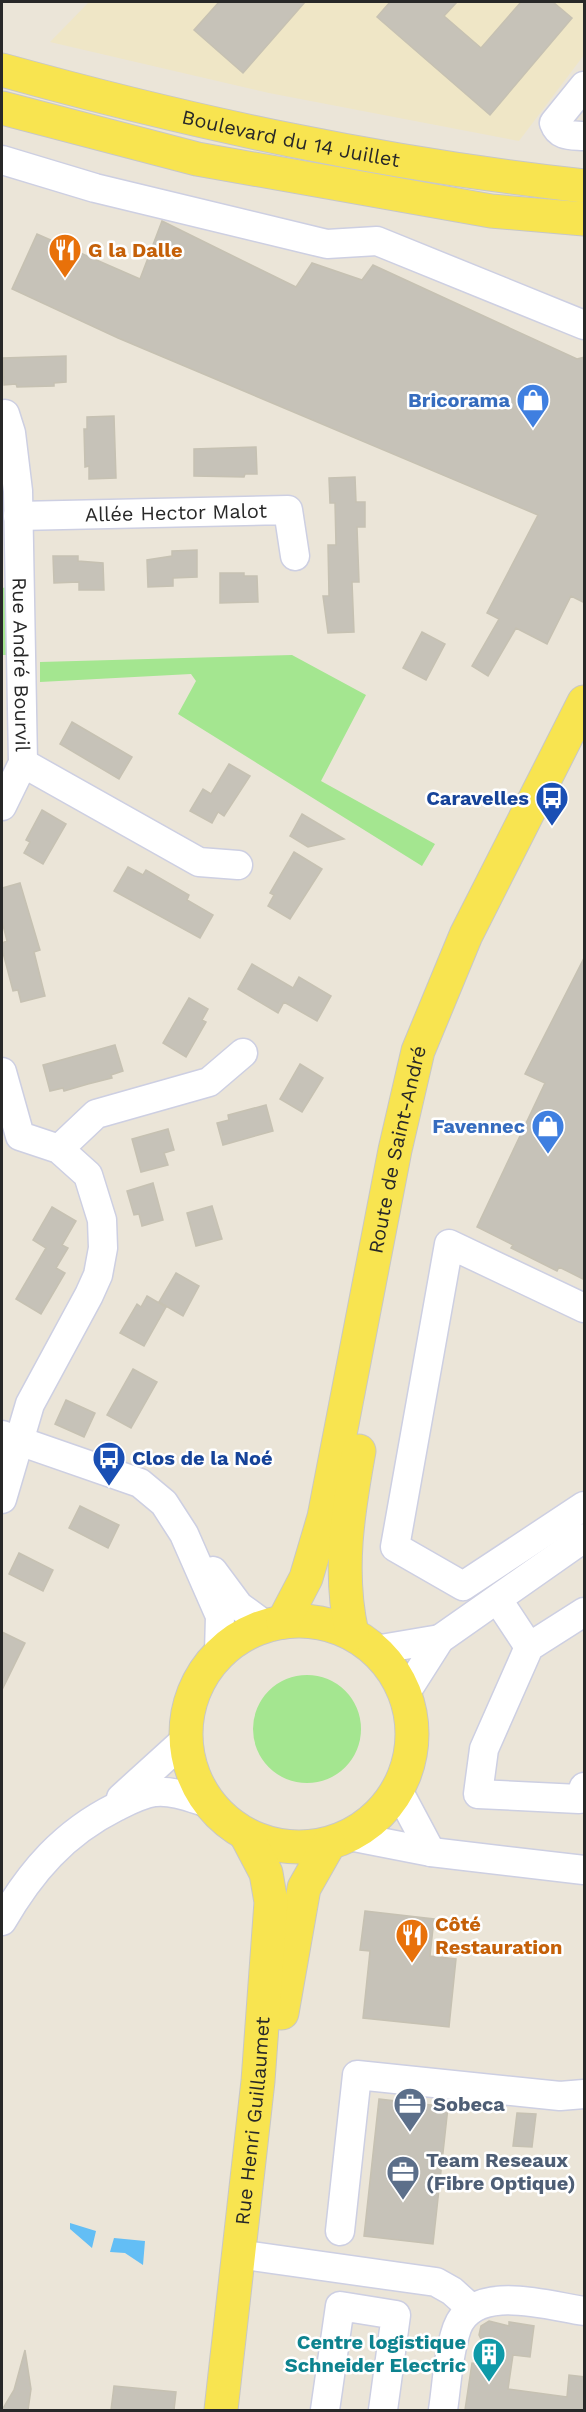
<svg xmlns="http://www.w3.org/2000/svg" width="586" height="2412" font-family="'Work Sans',sans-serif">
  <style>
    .education { fill: #efe6c6 }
    .green { fill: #a4e690 }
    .water { fill: #63bef5 }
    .building { fill: #c6c2b8; stroke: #c6c1b2; stroke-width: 1.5 }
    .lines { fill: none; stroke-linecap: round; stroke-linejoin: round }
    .minor-casing { stroke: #cdcfe2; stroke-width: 31 }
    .major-casing { stroke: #c7c7c7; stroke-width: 35 }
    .minor { stroke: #fff; stroke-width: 28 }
    .major { stroke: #f8e450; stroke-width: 33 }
    .labels { text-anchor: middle; stroke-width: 5; stroke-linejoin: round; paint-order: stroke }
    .street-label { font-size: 20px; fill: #282828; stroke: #fff }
    .food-label { font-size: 20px; font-weight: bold; fill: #c56008; stroke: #fff; text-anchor: start }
    .shop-label { font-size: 20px; font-weight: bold; fill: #366cbe; stroke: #fff; text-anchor: end }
    .transit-label { font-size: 20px; font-weight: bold; fill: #164399; stroke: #fff; text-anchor: end }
    .service-label { font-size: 20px; font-weight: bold; fill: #4e5e75; stroke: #fff; text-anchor: start }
    .culture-label { font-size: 20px; font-weight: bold; fill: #0d838f; stroke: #fff; text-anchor: end }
  </style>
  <rect width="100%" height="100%" fill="#ebe5d8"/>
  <!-- education -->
  <path class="education" d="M89 2H584V55L519 141 269 93 50 42Z"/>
  <!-- green -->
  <path class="green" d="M8 587 10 655H2V588Z
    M292 655 366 695 321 781 435 844 422 866 178 714 196 681 191 674 40 682V662Z
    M253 1729a54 54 0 1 1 108 0a54 54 0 1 1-108 0Z"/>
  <!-- water -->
  <path class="water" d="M70 2223 96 2231 92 2248 70 2229Z
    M114 2238 145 2241 143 2265 125 2253 110 2252Z"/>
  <!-- building -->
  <path class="building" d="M219 2H305L243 73 194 30Z
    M390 2H457L444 16 481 48 521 2H553L572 18 490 115 377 17Z
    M162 221 296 287 312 263 362 280 373 265 577 359 585 357V603L571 596 547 644 516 628 488 676 472 666 499 619 487 613 538 515 118 338 12 289 37 234 140 279Z
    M66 356V382L54 383V386L17 387 16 384 4 385 3 358Z
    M114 416 116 478 89 479V466L85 467 84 429H87V417Z
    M256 447 257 474H245L244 477 194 476V449Z
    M355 477 356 502H365V527H357L359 582H352L354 632 328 633 323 596H329L328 545H336L335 503H330L329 478Z
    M197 550V577L173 578V586L148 587 147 560 172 556V551Z
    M53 556H78V561L103 563 104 590H79V582L54 583Z
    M220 573H244V576H257L258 602 220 603Z
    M422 632 445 644 426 680 403 668Z
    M72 722 132 757 119 779 60 744Z
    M229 764 250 776 224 816 218 812 212 823 190 811 203 789 211 794Z
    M42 810 66 824 43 864 24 853 30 842 26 840Z
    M302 814 344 839 308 847 290 836Z
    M294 852 322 869 290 919 268 906 274 895 270 893Z
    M128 867 143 875 146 870 189 895 187 900 213 915 200 938 114 891Z
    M20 883 40 950 34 952 45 996 21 1002 18 990 13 991 2 949V943L7 941 2 921V888Z
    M585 956V1280L559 1267 557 1271 511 1248 513 1245 477 1227 545 1083 525 1074Z
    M252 964 293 988 299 977 331 996 317 1021 284 1002 278 1013 238 989Z
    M189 998 208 1009 202 1020 206 1022 186 1057 163 1043Z
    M115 1045 123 1071 111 1075 112 1078 88 1084 64 1091 63 1088 50 1091 43 1065Z
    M300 1064 323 1078 302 1112 280 1099Z
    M266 1105 273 1131 223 1145 217 1123 229 1120 228 1115Z
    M168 1129 174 1150 164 1153 168 1165 141 1172 132 1139Z
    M153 1183 163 1220 142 1226 139 1214 134 1215 127 1191Z
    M212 1206 222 1239 196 1246 187 1213Z
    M52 1207 76 1221 62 1245 68 1248 56 1268 65 1273 41 1314 16 1299 46 1248 33 1240Z
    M176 1273 199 1286 183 1316 159 1302Z
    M147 1296 166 1307 144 1346 120 1333 137 1304 141 1307Z
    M133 1369 157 1382 131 1428 107 1415Z
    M66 1400 95 1413 84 1437 55 1424Z
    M80 1506 119 1525 108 1548 69 1528Z
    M19 1553 53 1570 43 1591 9 1574Z
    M2 1632 25 1643 2 1690Z
    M365 1911 434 1919 430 1956 456 1959 449 2027 363 2018 370 1951 360 1950Z
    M379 2099 448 2107 433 2244 364 2236Z
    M517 2113 536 2114 532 2147 513 2146Z
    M489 2321 509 2326V2322L534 2326 530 2357 513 2355 508 2389 567 2397 569 2375 585 2377V2410H465L472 2363 494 2366 479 2335 481 2326Z
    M25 2350 31 2389 28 2410H2L14 2390Z
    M114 2386 176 2392 174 2410H111Z"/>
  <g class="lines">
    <!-- minor casing -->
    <g class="minor-casing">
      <g id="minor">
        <path d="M584 86 554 123C559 137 571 135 584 136"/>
        <path d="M2 160 95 188 327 244 377 241 584 325"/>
        <path id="s1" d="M2 415 5 414 11 433 18 491 23 763 2 806"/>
        <path id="s2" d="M18 516 288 510 295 556"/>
        <path d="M23 763 199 862 238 865"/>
        <path d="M2 1072 20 1136 59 1149 88 1175 102 1220 103 1248 98 1275 89 1295 30 1404 2 1499"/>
        <path d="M59 1149 96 1114 209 1082 243 1053"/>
        <path d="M584 1308 449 1244 395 1547 463 1586 584 1506"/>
        <path d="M2 1435 140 1483 164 1503 184 1534 220 1616 219 1653"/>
        <path d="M213 1571 239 1606 265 1625"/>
        <path d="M498 1600 529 1647"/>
        <path d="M584 1612 529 1647 484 1749 478 1794 579 1799 584 1787"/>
        <path d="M375 1650 440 1639"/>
        <path d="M405 1694 440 1639 584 1538"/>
        <path d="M398 1790 431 1852"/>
        <path d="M121 1798 186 1739"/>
        <path d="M349 1836 431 1852 584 1870"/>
        <path d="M2 1921C31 1871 64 1833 116 1807 128 1801 141 1794 155 1792 172 1790 192 1798 208 1803"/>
        <path d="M340 2231 357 2075 560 2096 584 2094"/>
        <path d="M251 2256 436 2282 452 2291 472 2309"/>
        <path d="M325 2410 340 2306 396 2315 383 2410"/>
        <path d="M443 2410C447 2383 448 2354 457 2328 474 2282 548 2306 584 2311"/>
      </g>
    </g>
    <!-- major casing -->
    <g class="major-casing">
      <g id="major">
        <path id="s3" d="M2 70C196 124 384 164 584 186"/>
        <path d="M2 108 197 159 491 211 584 219"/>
        <circle cx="299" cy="1734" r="113"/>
        <path id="s4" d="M283 1622 306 1578 324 1517 395 1150 418 1051 466 935 584 702"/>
        <path d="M352 1633C338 1571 348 1512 359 1451"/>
        <path d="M282 2013 304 1888 329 1844"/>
        <path id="s5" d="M221 2410 258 2081 271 1902 266 1873 246 1835"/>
      </g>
    </g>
    <!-- minor -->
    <use href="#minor" class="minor"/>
    <!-- major -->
    <use href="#major" class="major"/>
  </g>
  <!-- icons -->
  <defs>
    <g id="restaurant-pin" transform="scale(1.725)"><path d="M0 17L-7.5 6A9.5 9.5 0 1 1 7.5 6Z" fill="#e8710a" stroke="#fff"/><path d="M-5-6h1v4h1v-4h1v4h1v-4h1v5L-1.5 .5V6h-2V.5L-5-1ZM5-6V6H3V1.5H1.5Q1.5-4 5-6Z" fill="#fff"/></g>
    <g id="shop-pin" transform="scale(1.725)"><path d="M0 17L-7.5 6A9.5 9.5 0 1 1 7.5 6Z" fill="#3f7fe0" stroke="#fff"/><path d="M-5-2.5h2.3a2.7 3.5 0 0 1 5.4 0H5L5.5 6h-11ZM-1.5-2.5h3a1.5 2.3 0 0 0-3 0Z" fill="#fff"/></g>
    <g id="bus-pin" transform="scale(1.725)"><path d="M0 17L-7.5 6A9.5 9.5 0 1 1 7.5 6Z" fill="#1a4fb4" stroke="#fff"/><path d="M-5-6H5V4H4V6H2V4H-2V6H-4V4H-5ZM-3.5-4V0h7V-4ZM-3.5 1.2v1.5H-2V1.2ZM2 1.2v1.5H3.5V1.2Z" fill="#fff"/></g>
    <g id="office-pin" transform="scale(1.725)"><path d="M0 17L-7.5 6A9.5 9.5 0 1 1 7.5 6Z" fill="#5c6f8a" stroke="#fff"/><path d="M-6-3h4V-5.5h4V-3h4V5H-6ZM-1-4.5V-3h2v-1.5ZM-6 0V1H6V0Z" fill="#fff"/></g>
    <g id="building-pin" transform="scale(1.725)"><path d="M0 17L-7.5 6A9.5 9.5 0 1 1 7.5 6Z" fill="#0f9aa8" stroke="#fff"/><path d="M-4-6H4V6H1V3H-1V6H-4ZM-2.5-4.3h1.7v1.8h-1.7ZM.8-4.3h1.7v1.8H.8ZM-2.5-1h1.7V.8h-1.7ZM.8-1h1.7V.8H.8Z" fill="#fff"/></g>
  </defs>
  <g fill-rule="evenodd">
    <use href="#restaurant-pin" x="65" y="250"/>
    <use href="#shop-pin" x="533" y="400"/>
    <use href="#bus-pin" x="552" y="798"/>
    <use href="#shop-pin" x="548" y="1126"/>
    <use href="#bus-pin" x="109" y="1458"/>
    <use href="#restaurant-pin" x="412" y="1935"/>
    <use href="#office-pin" x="410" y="2104"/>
    <use href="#office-pin" x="403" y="2172"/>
    <use href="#building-pin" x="489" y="2354"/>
  </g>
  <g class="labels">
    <!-- street labels -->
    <g class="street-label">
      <text dy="7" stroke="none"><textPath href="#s3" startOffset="297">Boulevard du 14 Juillet</textPath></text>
      <text dy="7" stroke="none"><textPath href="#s2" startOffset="158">Allée Hector Malot</textPath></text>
      <text dy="7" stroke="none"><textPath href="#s1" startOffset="255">Rue André Bourvil</textPath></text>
      <text dy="7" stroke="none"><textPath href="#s4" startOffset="488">Route de Saint-André</textPath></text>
      <text dy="7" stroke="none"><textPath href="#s5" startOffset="291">Rue Henri Guillaumet</textPath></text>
    </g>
    <!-- food labels -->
    <g class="food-label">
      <text x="88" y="257">G la Dalle</text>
      <text x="435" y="1931">Côté<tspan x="435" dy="23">Restauration</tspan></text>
    </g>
    <!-- shop labels -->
    <g class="shop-label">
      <text x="510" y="407">Bricorama</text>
      <text x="525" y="1133">Favennec</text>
    </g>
    <!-- transit labels -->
    <g class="transit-label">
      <text x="529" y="805">Caravelles</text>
      <text x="132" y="1465" text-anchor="start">Clos de la Noé</text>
    </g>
    <!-- service labels -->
    <g class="service-label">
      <text x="433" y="2111">Sobeca</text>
      <text x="426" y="2167">Team Reseaux<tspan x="426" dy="23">(Fibre Optique)</tspan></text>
    </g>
    <!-- culture labels -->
    <g class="culture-label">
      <text x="466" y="2349">Centre logistique<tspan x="466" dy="23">Schneider Electric</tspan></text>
    </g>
  </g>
  <!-- border -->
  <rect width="586" height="2412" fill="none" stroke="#282828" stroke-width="6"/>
</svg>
